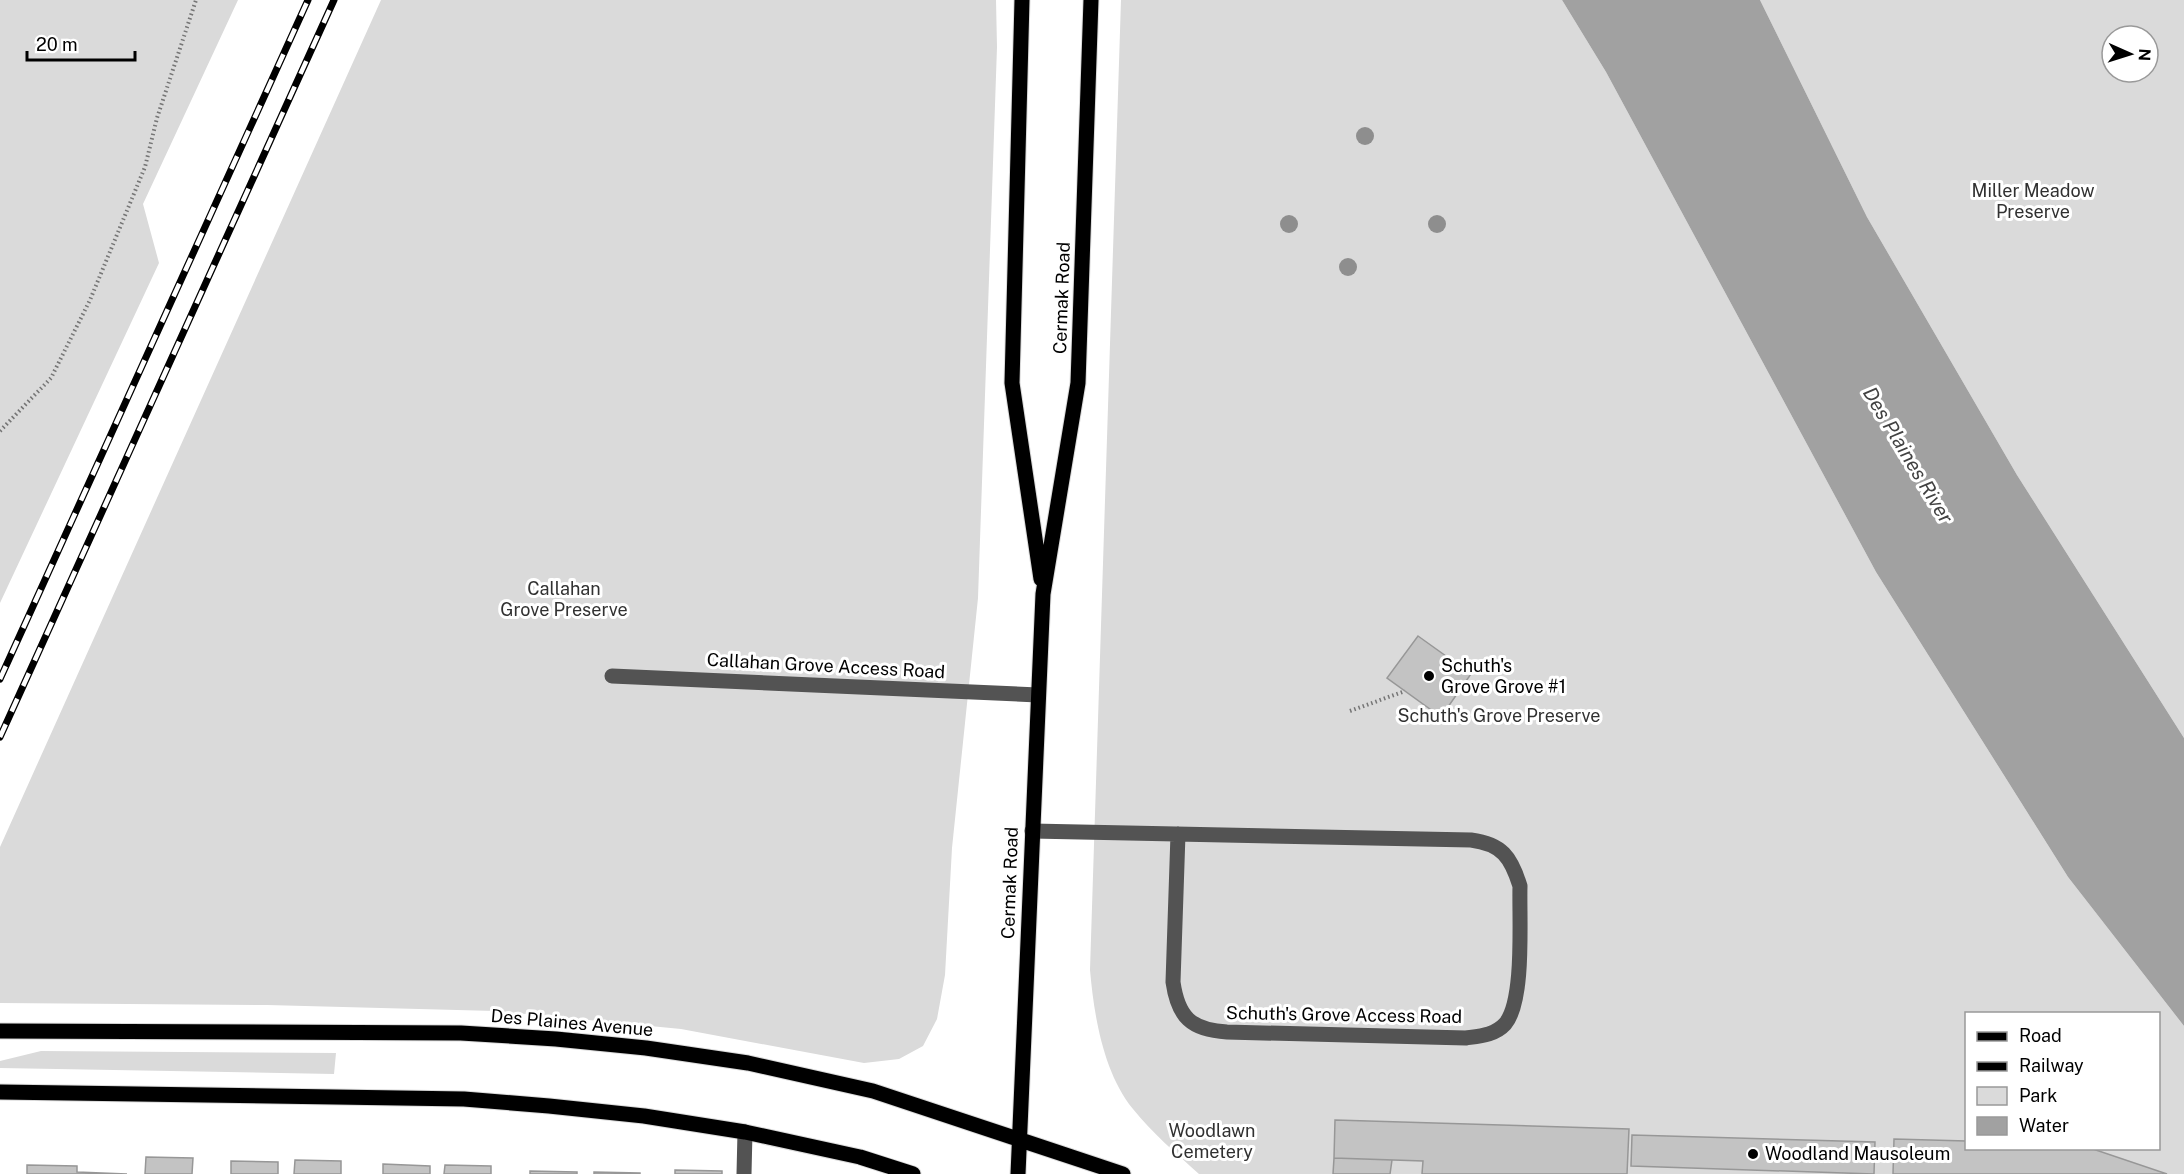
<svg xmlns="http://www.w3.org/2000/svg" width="2184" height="1174" font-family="'Public Sans',sans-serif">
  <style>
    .green { fill: #dadada; fill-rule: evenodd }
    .water { fill: #a1a1a1 }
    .building { fill: #c3c3c3; stroke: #979797; stroke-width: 1.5 }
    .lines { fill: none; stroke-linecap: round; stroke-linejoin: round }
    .major-casing { stroke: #dbdbdb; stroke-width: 17 }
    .path { stroke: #757575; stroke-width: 4; stroke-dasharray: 1.5 3; stroke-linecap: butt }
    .minor { stroke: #535353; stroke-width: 15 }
    .major { stroke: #000; stroke-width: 15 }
    .rail-casing { stroke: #000; stroke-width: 7 }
    .rail { stroke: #fff; stroke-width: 4.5; stroke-dasharray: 14; stroke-linecap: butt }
    .tree { fill: #8e8e8e }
    .poi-dot { fill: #000; stroke: #fff; stroke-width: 2 }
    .labels { text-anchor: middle; stroke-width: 6; stroke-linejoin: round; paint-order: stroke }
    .park-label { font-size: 18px; fill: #313131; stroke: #fff }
    .street-label { font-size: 18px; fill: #000; stroke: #fff }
    .poi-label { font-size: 18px; fill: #000; stroke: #fff; text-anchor: start }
    .water-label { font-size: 20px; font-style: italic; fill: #424242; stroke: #fff }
  </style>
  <rect width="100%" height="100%" fill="#fff"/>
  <!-- green -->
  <path class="green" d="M0 0H238L143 204 159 263 0 603Z
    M381 0H996L997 47 978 598 952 848 945 975 937 1019 923 1046 899 1059 864 1063 681 1029 495 1011 267 1005 0 1003V847Z
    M1121 0H1562L1606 72 1876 572 2068 877 2184 1026V1174H1199C1176 1153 1152 1133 1133 1109 1103 1072 1094 1015 1090 970ZM1966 1014H2158V1148H1966Z
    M1760 0H2184V738L2017 475 1867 217ZM2112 36H2148V72H2112Z
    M41 1051 336 1053 334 1074 0 1068V1061Z"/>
  <!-- water -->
  <path class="water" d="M1562 0H1760L1867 217 2017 475 2184 738V1026L2068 877 1876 572 1606 72Z"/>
  <!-- building -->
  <path class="building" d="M1418 636 1471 674 1441 717 1387 678Z
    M1335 1120 1629 1129 1627 1174H1422L1423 1161 1334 1158Z
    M1632 1135 1875 1142 1874 1174 1631 1166Z
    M1894 1139 1966 1141V1148H2090L2167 1174H1893Z
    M146 1157 193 1158 192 1174H145Z
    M1334 1158 1392 1160 1390 1174H1333Z
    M295 1160 341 1161V1174H294Z
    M231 1161 278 1162V1174H231Z
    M383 1164 430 1166V1174H383Z
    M27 1165 77 1166V1172L127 1174H27Z
    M445 1165 491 1166V1174H444Z
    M675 1170 722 1171V1174H675Z
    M530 1171 577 1172V1174H530Z
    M594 1172 640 1173V1174H594Z"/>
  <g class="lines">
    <!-- major casing -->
    <g class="major-casing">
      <path id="major" d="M1022 0 1012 383 1041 579
        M0 1031 461 1033 556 1039 646 1048 748 1063 873 1091 1123 1174
        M0 1092 464 1099 549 1106 644 1116 745 1132 860 1157 913 1174
        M1018 1174 1043 594 1078 383 1091 0"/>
    </g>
    <!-- path -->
    <path class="path" d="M0 431 51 378 90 300 145 167 157 118 196 0
      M1350 711 1405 691"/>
    <!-- minor -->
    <path class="minor" d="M612 676 1038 695
      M1032 831 1471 840C1502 844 1511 857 1520 886 1519 918 1525 1001 1505 1024 1495 1035 1480 1036 1466 1038L1227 1032C1191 1030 1178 1017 1173 982L1178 834
      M744 1174 745 1132"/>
    <!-- major -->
    <use href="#major" class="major"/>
    <!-- rail casing -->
    <g class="rail-casing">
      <path id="rail" d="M0 679 308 0
        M0 737 334 0"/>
    </g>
    <!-- rail -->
    <use href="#rail" class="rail"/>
  </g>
  <!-- trees -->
  <g class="tree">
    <circle cx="1365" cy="136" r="9"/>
    <circle cx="1289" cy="224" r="9"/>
    <circle cx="1437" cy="224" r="9"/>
    <circle cx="1348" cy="267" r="9"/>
  </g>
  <!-- markers -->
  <g class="poi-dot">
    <circle cx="1429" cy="676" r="6"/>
    <circle cx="1753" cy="1154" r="6"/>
  </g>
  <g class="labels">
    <!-- park labels -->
    <g class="park-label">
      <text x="2033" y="197">Miller Meadow<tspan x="2033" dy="21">Preserve</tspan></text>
      <text x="564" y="595">Callahan<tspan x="564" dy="21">Grove Preserve</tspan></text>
      <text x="1499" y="722">Schuth's Grove Preserve</text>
      <text x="1212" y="1137">Woodlawn<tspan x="1212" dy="21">Cemetery</tspan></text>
    </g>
    <!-- street labels -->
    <g class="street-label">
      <text transform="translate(1062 298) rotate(-88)" y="6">Cermak Road</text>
      <text transform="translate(826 666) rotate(3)" y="6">Callahan Grove Access Road</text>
      <text transform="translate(1010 883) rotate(-88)" y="6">Cermak Road</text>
      <text transform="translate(1344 1015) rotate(1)" y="6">Schuth's Grove Access Road</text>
      <text transform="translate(572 1023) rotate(5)" y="6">Des Plaines Avenue</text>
    </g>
    <!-- poi labels -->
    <g class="poi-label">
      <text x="1441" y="672">Schuth's<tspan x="1441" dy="21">Grove Grove #1</tspan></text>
      <text x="1765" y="1160">Woodland Mausoleum</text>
    </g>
    <!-- water labels -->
    <g class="water-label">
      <text transform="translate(1908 455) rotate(59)" y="7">Des Plaines River</text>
    </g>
  </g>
  <!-- legend -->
  <rect x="1965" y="1012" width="195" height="138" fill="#ffffff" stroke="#999999" stroke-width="1.5"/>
  <rect x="1977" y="1032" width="30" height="9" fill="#000000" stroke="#999999" stroke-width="1.5"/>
  <text x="2019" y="1042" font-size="18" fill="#000000">Road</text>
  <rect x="1977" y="1062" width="30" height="9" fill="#000000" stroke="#999999" stroke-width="1.5"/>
  <text x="2019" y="1072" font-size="18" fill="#000000">Railway</text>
  <rect x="1977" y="1087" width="30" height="18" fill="#dadada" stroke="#999999" stroke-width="1.5"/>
  <text x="2019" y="1102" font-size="18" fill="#000000">Park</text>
  <rect x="1977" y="1117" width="30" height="18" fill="#a1a1a1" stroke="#999999" stroke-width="1.5"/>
  <text x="2019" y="1132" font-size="18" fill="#000000">Water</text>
  <!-- north arrow -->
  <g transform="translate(2130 54) rotate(93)"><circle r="28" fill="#ffffff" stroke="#999999" stroke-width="1.5"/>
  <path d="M0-4.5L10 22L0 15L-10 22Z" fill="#000000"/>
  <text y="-9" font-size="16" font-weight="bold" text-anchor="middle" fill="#000000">N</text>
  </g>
  <!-- scale -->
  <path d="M27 51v9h108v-9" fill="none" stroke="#000000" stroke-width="3"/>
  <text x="36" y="51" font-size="18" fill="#000000" stroke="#ffffff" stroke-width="4.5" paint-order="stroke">20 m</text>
</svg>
